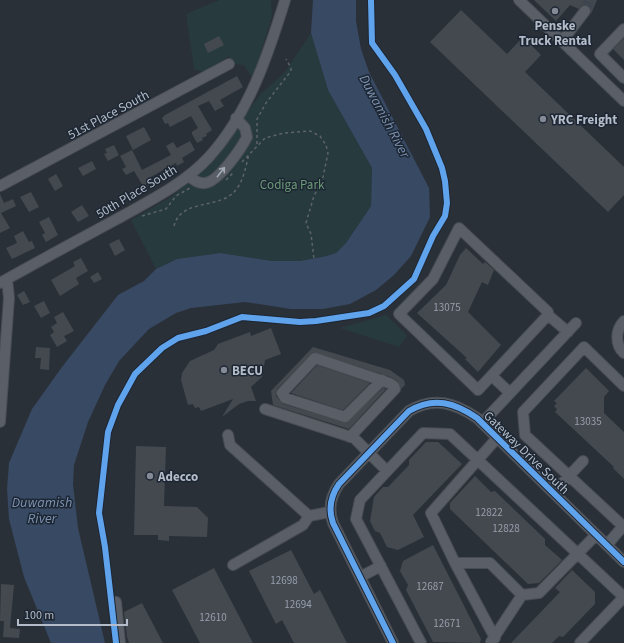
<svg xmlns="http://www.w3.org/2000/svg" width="624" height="643" font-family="'Source Sans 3',sans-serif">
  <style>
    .green { fill: #273a3e }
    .water { fill: #384963 }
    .building { fill: #444950 }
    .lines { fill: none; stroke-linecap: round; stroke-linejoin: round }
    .minor-tunnel { stroke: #3f454e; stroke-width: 10; stroke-dasharray: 10 5; stroke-linecap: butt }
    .minor-casing { stroke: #484c53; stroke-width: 12 }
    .path { stroke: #5d636a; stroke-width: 1.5; stroke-dasharray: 3 3; stroke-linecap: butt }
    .minor { stroke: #5a5e66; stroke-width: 10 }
    .cycleway-casing { stroke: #1d2633; stroke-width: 8 }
    .cycleway { stroke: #60a3ed; stroke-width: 6 }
    .oneway { stroke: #a2a9b5 }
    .poi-dot { fill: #848b96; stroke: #1d2633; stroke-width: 1.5 }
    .labels { text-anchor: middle; stroke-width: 3; stroke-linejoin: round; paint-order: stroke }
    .number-label { font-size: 11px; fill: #989fab }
    .poi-label { font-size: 13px; font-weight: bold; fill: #b4bcc9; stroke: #1d2633; text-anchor: start }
    .street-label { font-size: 13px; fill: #b4bcc9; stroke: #1d2633 }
    .park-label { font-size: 13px; fill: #6b9a76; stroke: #1d2633 }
    .water-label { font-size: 14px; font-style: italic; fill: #7c92b1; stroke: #1d2633 }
  </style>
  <rect width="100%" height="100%" fill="#2a3038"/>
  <!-- green -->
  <path class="green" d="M219 0H271L272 16 257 66 252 77 244 65 231 64 229 56 204 72 194 69 186 14Z
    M311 33 328 90 372 168 371 206 346 243 336 253 327 256 300 261H272L220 253 177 259 156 269 131 220 171 197 203 170 261 94 285 72Z
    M386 315 407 336 399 347 340 328Z"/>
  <!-- water -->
  <path class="water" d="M313 0H356V21L361 49 369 72 429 188 430 217 411 256 394 275 376 290 350 304 323 309H291L245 302 191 308 176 313 149 329 119 361 105 385 88 422 74 465 73 484 78 528 105 643H51L24 577 9 519 7 489 9 463 32 409 62 367 118 295 144 281 156 269 177 259 220 253 272 261H300L327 256 336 253 346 243 371 206 372 168 328 90 311 33Z"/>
  <!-- building -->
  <path class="building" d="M534 0H597L591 14V8L586 5H582L579 9 570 5 556 21Z
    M461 10 507 54 523 37 541 55 525 72 624 167V195L608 212 430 42Z
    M219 36 224 45 208 53 204 44Z
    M624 38V60L613 49Z
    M237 76 243 87 220 100 224 106 215 111 209 101 198 106 212 130 206 134 207 136 202 138 203 140 197 143 192 134V132L198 128 191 116 170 127 168 123 165 124 162 118 165 115Z
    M144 127 151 140 133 150 126 136Z
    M190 141 195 150 182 158 184 162 177 166 176 163 147 179 149 183 143 186 134 171 126 175 122 169 126 167 120 156 132 150 142 170 171 155 166 146 173 142 177 148Z
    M114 145 119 155 108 161 104 154 107 153 105 149Z
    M92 161 96 169 83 176 78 168Z
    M56 174 63 186 55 191 48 179Z
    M31 192 39 207 29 212 20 197Z
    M0 194 4 203 13 199 16 206 1 213 10 228 0 233Z
    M82 205 89 216 78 222 71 212Z
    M49 217 58 235 46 242 42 235 45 233 39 222Z
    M23 231 29 242 32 241 35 248 12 259 6 248 17 243 14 236Z
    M119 239 125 250 115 256 109 244Z
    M466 248 483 264 485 262 494 270 488 285 482 282 468 312 501 345 478 372 465 359 467 358 417 313 446 285 460 255Z
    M81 258 88 271 76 278 79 284 60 296 51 280 75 266 73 262Z
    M98 272 102 279 94 283 90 277Z
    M24 291 30 302 23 305 17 295Z
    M44 301 50 313 41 318 34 306Z
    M63 312 74 331 64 336 67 341 57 347 50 335 54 332 51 327 57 323 54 317Z
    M271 328 281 354 265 360 262 377 251 387 256 401H248L239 404 222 417 233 399 201 411 199 407 195 408 193 404 188 405 181 380 182 373 190 361 214 350 218 344 250 332 251 336Z
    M36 347 50 348 49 370 40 369 41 358H35Z
    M313 347 390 370 404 380 405 385 401 389 398 381 391 377 314 352 277 389 276 396 283 404 346 423 383 388 386 389 349 429 273 405 271 391Z
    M317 365 370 383 343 410 291 393Z
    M586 368 609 391 604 397V413L624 432V479L613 468 614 467 555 412 557 409 554 406 557 403 554 401Z
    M426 442H438L462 464 413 515 424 537 398 550 387 547 380 533 375 531 370 521 374 497 383 487H388L409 465V460Z
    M136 446 166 447 164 506 197 507 208 518 207 537 169 536V541L158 540V535H134Z
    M475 476 491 492 495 491 545 539V545L562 560 539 583 528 584 450 509V503Z
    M433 545 481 639 480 643 433 642 406 590 408 585 400 571 403 561Z
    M291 550 314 594 320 590 347 643H294L282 620 276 624 249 571Z
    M214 568 253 643H200L172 590Z
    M572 570 595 592V604L563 637 559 636 552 643H511L560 592 555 588Z
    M1 584 14 585 10 628 20 629 19 638 3 637 4 621H0Z
    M142 603 163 643H129L127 637 124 612Z"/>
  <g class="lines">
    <!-- minor-tunnel -->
    <path class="minor-tunnel" d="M585 11 589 0"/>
    <!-- minor casing -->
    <g class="minor-casing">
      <path id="minor" d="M519 0 624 101
        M624 29 600 54 624 78
        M562 41 585 11
        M188 176C193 179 198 184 205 183 218 182 241 149 247 137L245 128 236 118
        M0 186 229 64
        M0 283C39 261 78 240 117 219 149 201 184 184 209 157 249 113 268 55 285 0
        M548 315 478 390 399 314 433 279 459 228 548 312V315L568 332
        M624 321C615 330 615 345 624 353
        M492 376 510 393
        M624 386 584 347 523 412 525 435 624 527
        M265 409 354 438 387 471
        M0 422 9 298 7 279
        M482 423 576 323
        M228 435 230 445 309 516
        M350 437 395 389 394 386 389 383 315 358 282 393 285 398 345 417 382 380
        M497 438 431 513 455 563H490L522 595 539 593 596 535
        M554 492 583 461
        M607 545 624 525
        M455 563 495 638
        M233 565 303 525 309 516 329 512
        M360 577 381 566
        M116 602 120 643
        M491 642 522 595
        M393 643 333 523C328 509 330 497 339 484L409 411C434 396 455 403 477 418L624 562
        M421 643 356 519 360 500 423 433 450 434 624 597
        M580 643 624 597"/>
    </g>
    <!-- path -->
    <path class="path" d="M257 144V119L266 103 291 71V68L286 59
      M242 162 265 138 284 133 310 131 320 136 326 145 328 153 323 177 314 196 306 223 311 234 314 259
      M226 180 233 173
      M142 216 166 209 176 196 190 188
      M174 226C181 199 216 209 233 193 243 184 246 166 249 154"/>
    <!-- minor -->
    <use href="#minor" class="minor"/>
    <!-- cycleway casing -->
    <g class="cycleway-casing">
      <path id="cycleway" d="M116 643 105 547 99 513 108 432 118 405 135 374 162 348 178 338 206 331 242 317 300 322 316 321 369 313 384 306 414 279 433 236 445 216 447 203 445 181 442 168 426 129 395 75 372 43 371 0
        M393 643 333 523C328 509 330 497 339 484L409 411C434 396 455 403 477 418L624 562"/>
    </g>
    <!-- cycleway -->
    <use href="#cycleway" class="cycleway"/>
  </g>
  <!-- one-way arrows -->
  <defs><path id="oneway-shaft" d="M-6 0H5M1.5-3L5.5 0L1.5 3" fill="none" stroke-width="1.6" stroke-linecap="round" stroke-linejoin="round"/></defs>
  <use class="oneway" href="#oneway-shaft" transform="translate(221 172) rotate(-52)"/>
  <!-- markers -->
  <g class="poi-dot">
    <circle cx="555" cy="11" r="4"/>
    <circle cx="543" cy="119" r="4"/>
    <circle cx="224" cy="370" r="4"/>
    <circle cx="150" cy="476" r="4"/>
  </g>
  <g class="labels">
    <!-- number labels -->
    <g class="number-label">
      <text x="447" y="311">13075</text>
      <text x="588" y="425">13035</text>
      <text x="489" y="516">12822</text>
      <text x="506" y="532">12828</text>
      <text x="284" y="584">12698</text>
      <text x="430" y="590">12687</text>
      <text x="298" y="608">12694</text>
      <text x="213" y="621">12610</text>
      <text x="447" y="627">12671</text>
    </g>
    <!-- poi labels -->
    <g class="poi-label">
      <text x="555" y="30" text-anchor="middle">Penske<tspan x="555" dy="15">Truck Rental</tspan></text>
      <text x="551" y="124">YRC Freight</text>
      <text x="232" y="375">BECU</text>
      <text x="158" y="481">Adecco</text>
    </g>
    <!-- street labels -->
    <g class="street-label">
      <text transform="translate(108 114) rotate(-28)" y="5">51st Place South</text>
      <text transform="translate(136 191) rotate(-31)" y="5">50th Place South</text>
      <text transform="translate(527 452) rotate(44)" y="5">Gateway Drive South</text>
    </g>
    <!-- park labels -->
    <g class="park-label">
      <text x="292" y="189">Codiga Park</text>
    </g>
    <!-- water labels -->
    <g class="water-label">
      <text transform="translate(385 116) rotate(62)" y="5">Duwamish River</text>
      <text x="42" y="507">Duwamish<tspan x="42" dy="16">River</tspan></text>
    </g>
  </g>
  <!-- scale -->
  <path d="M18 619v6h109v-6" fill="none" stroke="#b4bcc9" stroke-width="2"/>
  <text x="24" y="619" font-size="12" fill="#b4bcc9" stroke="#1d2633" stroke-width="3" paint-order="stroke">100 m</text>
</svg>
